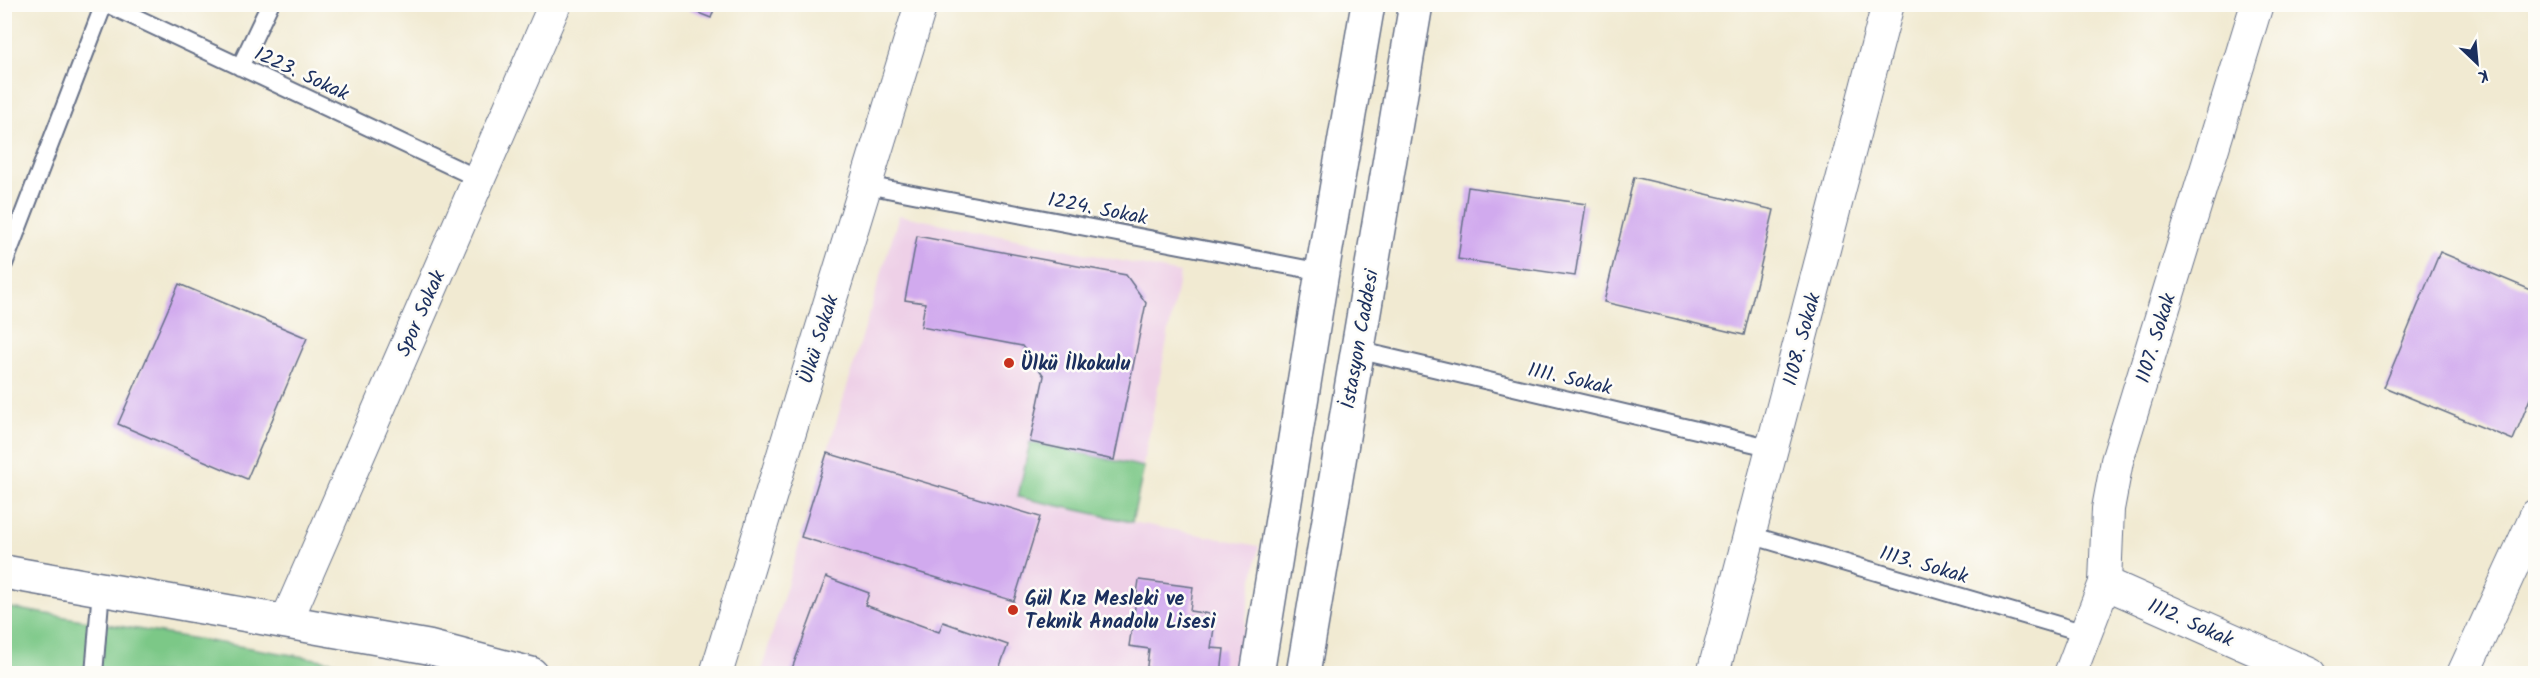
<svg xmlns="http://www.w3.org/2000/svg" width="2540" height="678" font-family="Kalam,sans-serif">
  <style>
    .built { fill: #eed0e7 }
    .green { fill: #7bc887; stroke: #4b7c72; stroke-width: 1.5 }
    .building { fill: #d1aaee }
    .lines { fill: none; stroke-linecap: round; stroke-linejoin: round }
    .lane-casing { stroke: #667087; stroke-width: 20 }
    .street-casing { stroke: #667087; stroke-width: 34 }
    .secondary-casing { stroke: #667087; stroke-width: 36 }
    .lane { stroke: #fff; stroke-width: 16 }
    .street { stroke: #fff; stroke-width: 32 }
    .secondary { stroke: #fff; stroke-width: 33 }
    .poi-dot { fill: #c8321e; stroke: #fdfcf7; stroke-width: 2 }
    .labels { text-anchor: middle; stroke-width: 5; stroke-linejoin: round; paint-order: stroke }
    .street-label { font-size: 20px; fill: #1b2f5e; stroke: #fdfcf7 }
    .poi-label { font-size: 20px; font-weight: bold; fill: #1b2f5e; stroke: #fdfcf7; text-anchor: start }
  </style>
  <rect width="100%" height="100%" fill="#fdfcf7"/>
  <filter id="ink" filterUnits="userSpaceOnUse"><feTurbulence type="fractalNoise" baseFrequency=".0167" numOctaves="2"/><feDisplacementMap in="SourceGraphic" scale="12" xChannelSelector="R" yChannelSelector="G"/><feConvolveMatrix kernelMatrix="1 2 1 2 8 2 1 2 1" color-interpolation-filters="sRGB"/></filter>
  <filter id="wash" filterUnits="userSpaceOnUse"><feTurbulence type="fractalNoise" baseFrequency=".008" numOctaves="4" result="noise"/><feDisplacementMap in="SourceGraphic" scale="24" xChannelSelector="R" yChannelSelector="G"/><feGaussianBlur stdDeviation="1.35" result="paint"/><feColorMatrix in="noise" values="0 0 0 0 0 0 0 0 0 0 0 0 0 0 0 0 0 1.4 0 .05"/><feComposite in="paint" operator="in"/></filter>
  <g filter="url(#wash)">
    <rect width="100%" height="100%" fill="#f1ead2"/>
    <!-- built -->
    <path class="built" d="M899 215 1180 273 1132 522 1259 546 1236 673 760 674Z"/>
    <!-- green -->
    <path class="green" d="M1030 442 1144 467 1132 522 1018 497Z
      M5 607 401 673H5Z"/>
    <g id="blocks">
      <!-- building -->
      <path class="building" d="M676 4H716L711 18Z
        M1634 177 1774 210 1744 335 1604 302Z
        M1468 187 1586 204 1575 276 1458 259Z
        M917 236 1126 275 1146 303 1114 460 1030 442 1044 376 1022 346 921 327 925 303 905 300Z
        M2440 252 2536 292V384L2513 440 2384 387Z
        M179 284 307 338 247 479 118 424Z
        M827 453 1040 517 1014 601 801 537Z
        M826 577 869 593 865 605 939 632 943 622 1008 645 997 674H790Z
        M1139 580 1193 587 1190 611 1216 615 1211 648 1224 649 1221 674H1146L1149 649 1129 646Z"/>
    </g>
  </g>
  <g filter="url(#ink)">
    <use href="#blocks" fill-opacity="0" stroke="#667087" stroke-width="1.5"/>
    <g class="lines">
      <!-- lane casing -->
      <g class="lane-casing">
        <path id="lane" d="M107 4 479 179
          M240 67 270 4
          M866 185 1322 272
          M4 264 104 4
          M1357 350 1773 448
          M1750 535 2085 633
          M94 674 101 589"/>
      </g>
      <!-- street casing -->
      <g class="street-casing">
        <path id="street" d="M2105 583 2310 674
          M286 622 555 4
          M716 674 921 4
          M1713 674 1888 4
          M2070 674 2105 583 2108 509 2117 461 2257 4
          M2463 674 2536 515"/>
      </g>
      <!-- secondary casing -->
      <g class="secondary-casing">
        <path id="secondary" d="M4 572 428 647 531 674
          M1257 674 1322 272 1368 4
          M1303 674 1416 4"/>
      </g>
      <!-- lane -->
      <use href="#lane" class="lane"/>
      <!-- street -->
      <use href="#street" class="street"/>
      <!-- secondary -->
      <use href="#secondary" class="secondary"/>
    </g>
  </g>
  <!-- markers -->
  <g class="poi-dot">
    <circle cx="1009" cy="363" r="6"/>
    <circle cx="1013" cy="610" r="6"/>
  </g>
  <g class="labels">
    <!-- street labels -->
    <g class="street-label">
      <text transform="translate(302 73) rotate(25)" y="7">1223. Sokak</text>
      <text transform="translate(1098 208) rotate(11)" y="7">1224. Sokak</text>
      <text transform="translate(420 313) rotate(-66)" y="7">Spor Sokak</text>
      <text transform="translate(2155 338) rotate(-73)" y="7">1107. Sokak</text>
      <text transform="translate(818 339) rotate(-73)" y="7">Ülkü Sokak</text>
      <text transform="translate(1359 339) rotate(-80)" y="7">İstasyon Caddesi</text>
      <text transform="translate(1801 339) rotate(-75)" y="7">1108. Sokak</text>
      <text transform="translate(1570 378) rotate(13)" y="7">1111. Sokak</text>
      <text transform="translate(1924 564) rotate(16)" y="7">1113. Sokak</text>
      <text transform="translate(2191 622) rotate(24)" y="7">1112. Sokak</text>
    </g>
    <!-- poi labels -->
    <g class="poi-label">
      <text x="1021" y="370">Ülkü İlkokulu</text>
      <text x="1025" y="605">Gül Kız Mesleki ve<tspan x="1025" dy="23">Teknik Anadolu Lisesi</tspan></text>
    </g>
  </g>
  <!-- margin -->
  <rect width="2540" height="678" fill="none" stroke="#fdfcf7" stroke-width="24"/>
  <!-- north arrow -->
  <g transform="translate(2477 63) rotate(154)" stroke="#fdfcf7" stroke-width="4.5" paint-order="stroke">
  <path d="M0-4.5L10 22L0 15L-10 22Z" fill="#1b2f5e"/>
  <text y="-9" font-size="16" font-weight="bold" text-anchor="middle" fill="#1b2f5e">K</text>
  </g>
</svg>
